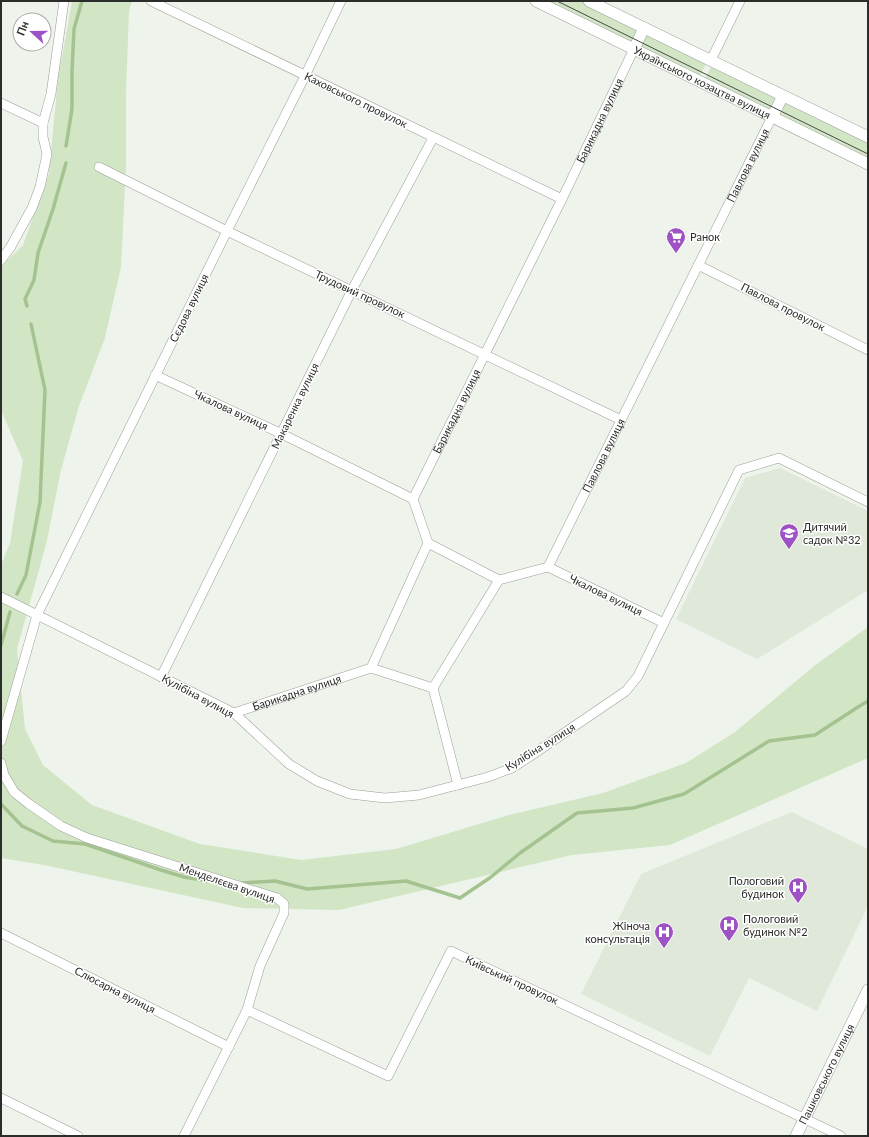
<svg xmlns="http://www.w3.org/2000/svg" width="869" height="1137" font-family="Lato,sans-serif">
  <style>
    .built { fill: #dfe8d9 }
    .green { fill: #d2e6c6 }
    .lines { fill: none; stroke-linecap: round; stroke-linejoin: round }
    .stream { stroke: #a4c391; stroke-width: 3.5 }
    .minor-casing { stroke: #9a9f97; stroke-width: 10 }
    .tertiary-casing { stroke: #9a9f97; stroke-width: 12 }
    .minor { stroke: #fff; stroke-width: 9 }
    .tertiary { stroke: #fff; stroke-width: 11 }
    .tram { stroke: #484a46; stroke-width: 1 }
    .labels { text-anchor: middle; stroke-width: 3; stroke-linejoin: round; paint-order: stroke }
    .street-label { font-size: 11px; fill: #2b2d2a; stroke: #fff }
    .poi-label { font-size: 11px; fill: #2b2d2a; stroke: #fff; text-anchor: start }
  </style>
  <rect width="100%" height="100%" fill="#eef4eb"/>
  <!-- built -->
  <path class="built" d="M780 468 868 511V590L757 659 676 619 745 478Z
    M792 812 868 849V906L817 1011 749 978 710 1056 581 994 641 874Z"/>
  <!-- green -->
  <path class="green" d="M72 1H132L129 11 126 93V166L121 267 105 338 79 406 61 470 47 541 17 649 25 729 43 765 92 805 200 844 301 860 396 849 509 815 603 793 686 763 735 732 814 666 868 627V758L670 845 572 855 339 910 243 908 44 865 1 858V565L10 543 23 461 1 410V267L23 245 49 173 58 79Z
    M543 1H582L640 29 632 45Z
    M646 32 707 62 699 78 638 48Z
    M712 65 779 97 771 113 704 80Z
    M784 100 868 141V160L777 116Z"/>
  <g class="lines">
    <!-- stream -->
    <path class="stream" d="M66 146 72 109V71L74 29 82 1
      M27 306 25 299 34 280 38 253 53 209 66 163
      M17 594 26 575 40 502 45 390 31 324
      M1 645 10 612
      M1 804 22 826 53 841 85 844 161 870 184 877 209 881
      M241 883 275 881 307 889 406 881 460 898 491 877 520 853 577 813 633 808 684 794 769 741 815 735 858 707 868 701"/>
    <!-- minor casing -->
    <g class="minor-casing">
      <g id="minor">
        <path d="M151 1 562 199"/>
        <path d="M711 60 740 1"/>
        <path d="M1 103 43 123"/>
        <path d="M99 167 227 231 621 420"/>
        <path d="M1 260 10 248 32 208 40 187 47 154 43 137V123L51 94 64 1"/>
        <path d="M698 265 868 350"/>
        <path d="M155 375 282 434 413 499"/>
        <path d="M428 543 499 580"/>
        <path d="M548 567 664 623"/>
        <path d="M1 597 234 713 289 764 317 781 350 794 385 798 419 795 488 777 512 768 532 755 626 691 638 676 739 470 779 458 868 502"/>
        <path d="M371 668 433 688"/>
        <path d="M161 677 352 290 433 138"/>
        <path id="s1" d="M234 713 371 668 428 543 413 499 562 199 634 49"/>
        <path d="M1 741 37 615 227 231 305 76 341 1"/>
        <path d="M1 763 4 775 14 792 29 804 61 826 87 838 277 898 284 904V913L260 966 247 1010 184 1136"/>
        <path id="s2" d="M458 785 433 688 499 580 548 567 772 117"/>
        <path d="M1 933 229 1047"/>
        <path d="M247 1010 388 1076 451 951 841 1136"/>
        <path d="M1 1098 78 1136"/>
      </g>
    </g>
    <!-- tertiary casing -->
    <g class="tertiary-casing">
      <g id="tertiary">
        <path id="s3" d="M536 1 868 164"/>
        <path d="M589 1 868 137"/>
        <path d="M634 49 644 28"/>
        <path d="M772 117 783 96"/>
        <path id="s4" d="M796 1136 868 990"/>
      </g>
    </g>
    <!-- minor -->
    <use href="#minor" class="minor"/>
    <!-- tertiary -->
    <use href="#tertiary" class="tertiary"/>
    <!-- tram -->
    <path class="tram" d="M557 1 868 154"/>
  </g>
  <!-- icons -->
  <defs>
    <g id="supermarket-pin" transform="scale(1)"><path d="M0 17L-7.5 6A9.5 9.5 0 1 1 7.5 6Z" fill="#9e52c3" stroke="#fff"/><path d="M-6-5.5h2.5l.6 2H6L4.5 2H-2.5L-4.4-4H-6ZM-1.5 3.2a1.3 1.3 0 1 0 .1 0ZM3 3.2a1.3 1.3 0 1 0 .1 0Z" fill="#fff"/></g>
    <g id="school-pin" transform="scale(1)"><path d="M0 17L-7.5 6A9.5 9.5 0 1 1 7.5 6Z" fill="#9e52c3" stroke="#fff"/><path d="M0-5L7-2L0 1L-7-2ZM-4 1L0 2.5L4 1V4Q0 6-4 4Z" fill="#fff"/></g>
    <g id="hospital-pin" transform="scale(1)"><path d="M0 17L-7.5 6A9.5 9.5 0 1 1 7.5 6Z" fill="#9e52c3" stroke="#fff"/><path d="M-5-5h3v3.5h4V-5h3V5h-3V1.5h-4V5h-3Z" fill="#fff"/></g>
  </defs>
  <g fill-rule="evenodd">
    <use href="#supermarket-pin" x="676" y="237"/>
    <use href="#school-pin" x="789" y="533"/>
    <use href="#hospital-pin" x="798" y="887"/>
    <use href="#hospital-pin" x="729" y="925"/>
    <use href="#hospital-pin" x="664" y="932"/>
  </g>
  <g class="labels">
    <!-- street labels -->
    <g class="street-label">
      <text dy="4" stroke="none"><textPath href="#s3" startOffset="185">Українського козацтва вулиця</textPath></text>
      <text transform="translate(356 100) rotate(26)" y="4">Каховського провулок</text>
      <text dy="4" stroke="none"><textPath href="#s1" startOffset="750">Барикадна вулиця</textPath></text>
      <text dy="4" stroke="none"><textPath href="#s2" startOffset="726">Павлова вулиця</textPath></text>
      <text transform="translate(360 294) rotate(25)" y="4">Трудовий провулок</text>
      <text transform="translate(783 307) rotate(27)" y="4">Павлова провулок</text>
      <text transform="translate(189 308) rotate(-64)" y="4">Сєдова вулиця</text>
      <text transform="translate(295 406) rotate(-64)" y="4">Макаренка вулиця</text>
      <text transform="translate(231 410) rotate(25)" y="4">Чкалова вулиця</text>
      <text dy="4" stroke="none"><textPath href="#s1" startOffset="426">Барикадна вулиця</textPath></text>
      <text dy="4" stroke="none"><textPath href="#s2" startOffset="402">Павлова вулиця</textPath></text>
      <text transform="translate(606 595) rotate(26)" y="4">Чкалова вулиця</text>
      <text dy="4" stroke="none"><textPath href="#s1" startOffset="66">Барикадна вулиця</textPath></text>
      <text transform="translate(198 696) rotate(28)" y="4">Кулібіна вулиця</text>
      <text transform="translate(540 747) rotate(-32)" y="4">Кулібіна вулиця</text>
      <text transform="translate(227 883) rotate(19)" y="4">Менделєєва вулиця</text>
      <text transform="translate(512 980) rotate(25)" y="4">Київський провулок</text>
      <text transform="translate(115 990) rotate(27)" y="4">Слюсарна вулиця</text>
      <text dy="4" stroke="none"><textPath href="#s4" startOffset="69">Пашковського вулиця</textPath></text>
    </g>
    <!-- poi labels -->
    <g class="poi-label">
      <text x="690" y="241">Ранок</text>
      <text x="803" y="531">Дитячий<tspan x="803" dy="13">садок №32</tspan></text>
      <text x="784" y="885" text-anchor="end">Пологовий<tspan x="784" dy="13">будинок</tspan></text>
      <text x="743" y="923">Пологовий<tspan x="743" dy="13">будинок №2</tspan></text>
      <text x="650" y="930" text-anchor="end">Жіноча<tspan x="650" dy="13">консультація</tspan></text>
    </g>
  </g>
  <!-- border -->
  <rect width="869" height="1137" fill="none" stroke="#2b2d2a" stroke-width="4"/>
  <!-- north arrow -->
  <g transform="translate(32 32) rotate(291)"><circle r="19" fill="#ffffff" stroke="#aaabaa"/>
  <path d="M0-3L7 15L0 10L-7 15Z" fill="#9e52c3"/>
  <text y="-6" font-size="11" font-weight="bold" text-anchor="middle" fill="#2b2d2a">Пн</text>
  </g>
</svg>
